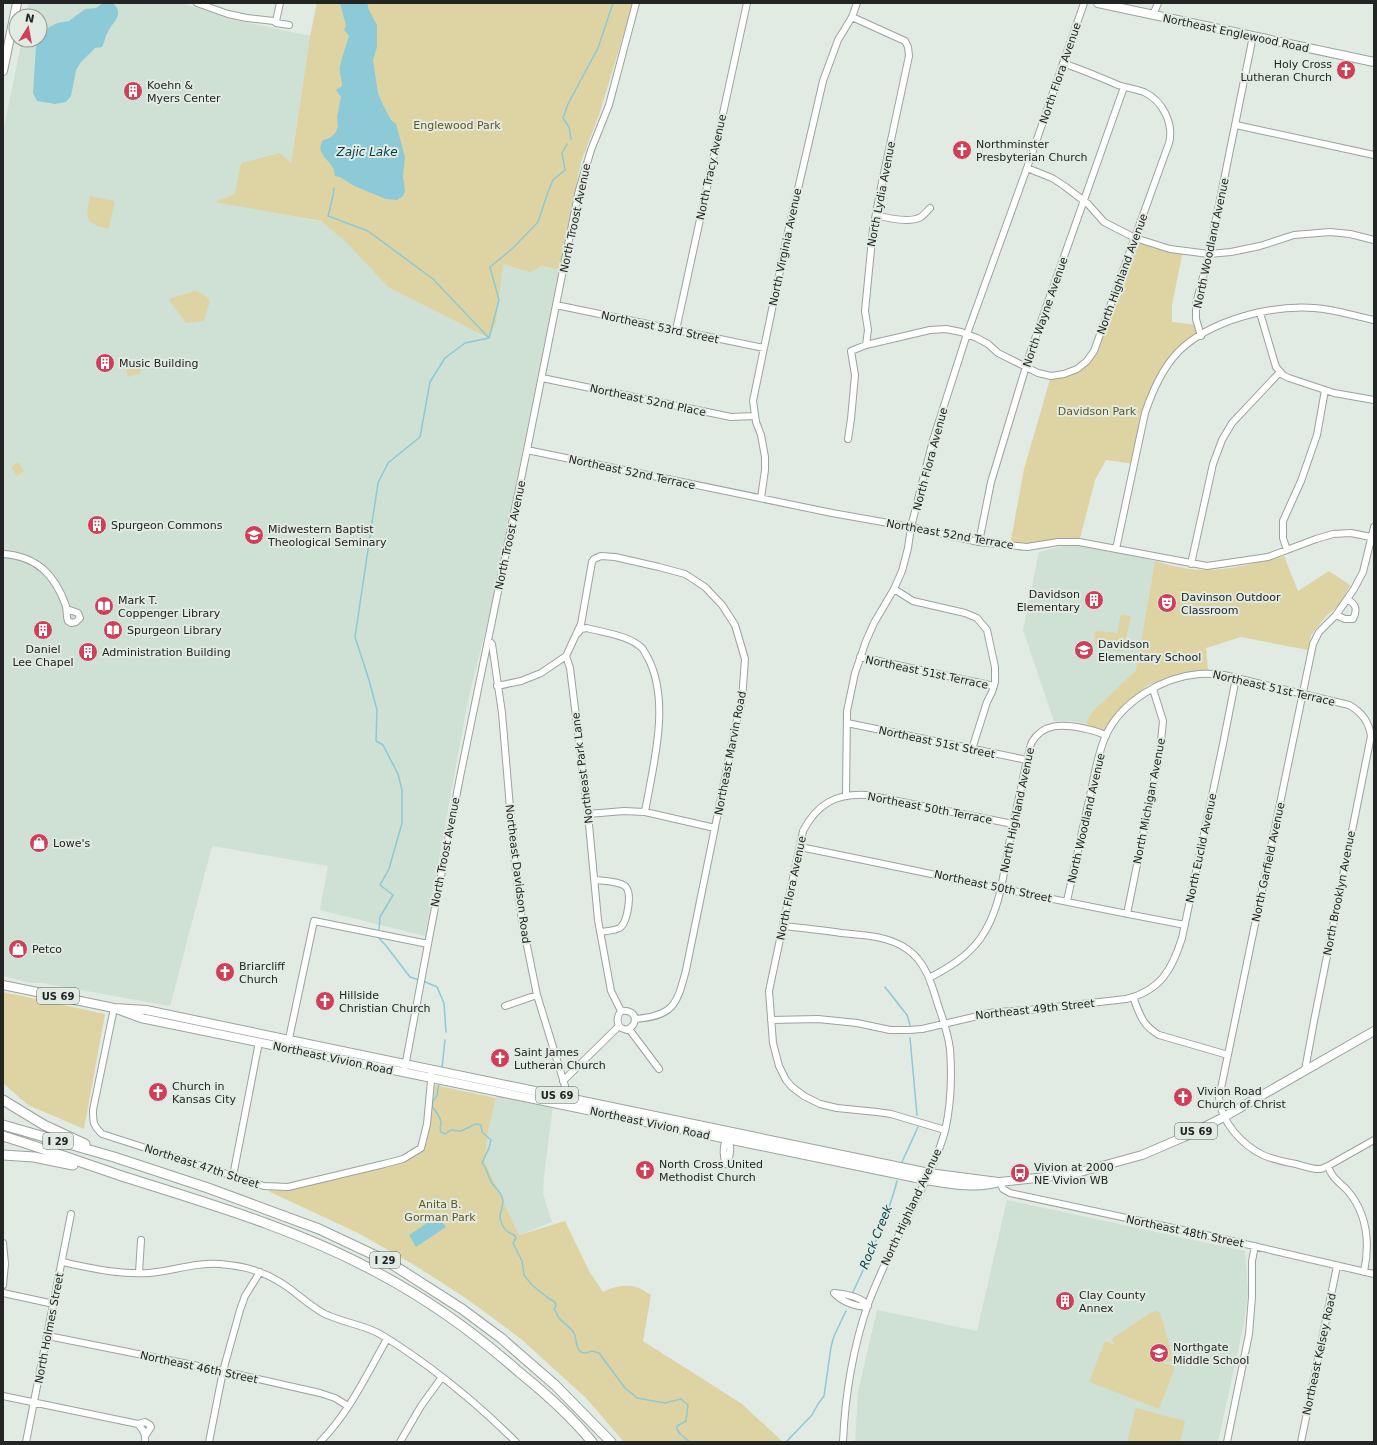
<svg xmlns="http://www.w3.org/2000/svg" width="1377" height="1445" font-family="'DejaVu Sans',sans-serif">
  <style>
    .built { fill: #cfe0d4 }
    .green { fill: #ded4a3 }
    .water { fill: #8bcad6 }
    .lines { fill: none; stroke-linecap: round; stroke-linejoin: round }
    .stream { stroke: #8bcad6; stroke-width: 1.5 }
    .minor-casing { stroke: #9ba39d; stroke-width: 8 }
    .major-casing { stroke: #9ba39d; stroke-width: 10 }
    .highway-casing { stroke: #9ba39d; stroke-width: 11 }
    .minor { stroke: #fff; stroke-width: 6 }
    .major { stroke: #fff; stroke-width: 8 }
    .highway { stroke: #fff; stroke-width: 9 }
    .labels { text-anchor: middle; stroke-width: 4; stroke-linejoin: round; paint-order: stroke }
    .shield { fill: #e1eae3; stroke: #5b605d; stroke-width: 1 }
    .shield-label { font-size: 10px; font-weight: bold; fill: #222523 }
    .street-label { font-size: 11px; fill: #222523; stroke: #e1eae3 }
    .poi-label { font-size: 11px; fill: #222523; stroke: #e1eae3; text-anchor: start }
    .park-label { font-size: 11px; fill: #62581e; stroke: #e1eae3 }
    .water-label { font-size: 12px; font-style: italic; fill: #03404a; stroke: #e1eae3 }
  </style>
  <rect width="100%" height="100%" fill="#e1eae3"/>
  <!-- built -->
  <path class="built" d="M29 3H182L230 19 310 36 283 214 559 270 490 612 468 700 425 936 320 910 328 866 212 846 170 1006 42 983H31L3 976V132L22 40H40V16H26Z
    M1068 545H1081L1100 548 1155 561 1136 670 1091 713 1086 724 1072 721H1054L1023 630 1039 552Z
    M497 1094 553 1105 544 1175 543 1194 552 1222 519 1235 485 1162 488 1131Z
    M1007 1200 1245 1251 1248 1291 1244 1323 1218 1442H855L858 1392 877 1310 977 1331Z"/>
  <!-- green -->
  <path class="green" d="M317 3H633L600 112 581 162 559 270 541 266 530 272 503 264 496 322 489 338 388 287 347 243 321 221 215 202 235 194 241 163 280 153 291 163 310 36Z
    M90 196 115 201 109 229 97 226 89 221 87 212Z
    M1135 238 1183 251 1172 305V322L1198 325 1201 336 1169 364 1148 402 1134 464 1106 460 1095 480 1079 542 1039 546 1010 545 1024 469 1051 376 1064 374 1087 361 1099 339Z
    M195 291C202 293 206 295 210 301L204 321 186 323 169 300 171 298Z
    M139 366 141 373 128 377 126 370Z
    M18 462 24 471 17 476 11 467Z
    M1284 556 1298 591 1329 571 1350 585 1340 605 1327 615 1311 635 1308 650 1241 637 1206 648 1208 671 1179 675 1148 685 1130 700 1114 717 1104 731 1086 724 1091 713 1136 670 1155 561C1166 564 1177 567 1189 569 1221 573 1253 564 1284 556Z
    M1121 614 1131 616 1123 651 1121 652 1097 646 1095 645 1094 632 1101 631 1117 633Z
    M3 992 105 1014 84 1129 28 1105 3 1083Z
    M435 1085 496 1098 488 1131 485 1162 519 1235 565 1221 589 1271 603 1292C612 1287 626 1284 636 1287 641 1288 646 1292 651 1295L643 1341 742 1404 783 1442H624L586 1398 521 1339 467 1299 416 1266 358 1233 268 1191 293 1188 403 1159 421 1148 431 1111Z
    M1156 1311 1159 1312 1161 1316 1174 1361 1162 1362 1175 1367 1159 1409 1089 1382 1105 1341 1115 1345 1111 1339 1150 1313Z
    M1136 1408 1185 1421 1180 1442H1127Z"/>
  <!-- water -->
  <path class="water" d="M103 3H113C125 15 113 21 108 32 105 36 105 42 102 47L95 48 81 62 76 70 71 96 66 102 55 104 37 101 33 93 36 47 42 34 49 27 58 23 69 21 85 9 96 8Z
    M340 3H367L369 10 377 25V47L373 60 378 93 382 103 391 120 396 124 405 157 403 176 405 191 403 196 397 200 386 199 354 186 340 177 335 176C335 160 313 156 323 140 332 138 335 135 338 127L337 117 341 97 336 90 342 86C342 79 339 73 340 67 342 56 346 46 349 36L344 30 346 26Z
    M438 1216 446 1227 416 1247 409 1235Z"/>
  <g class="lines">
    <!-- stream -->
    <path class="stream" d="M571 139 569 127 563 118 568 104 598 48 613 3
      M334 188 333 196 328 216 368 231 433 279 489 338
      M379 929 380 917 393 895 380 885 389 869 402 823V790L398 774 383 745 376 741 377 710 369 680 355 637 378 483 388 463 420 437 430 382 445 358 465 343 489 338 499 300 490 267 513 248 538 222 548 192 553 180 565 170 562 153 567 144
      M379 938 387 947 410 977 419 980
      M423 981 437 987 444 1003 446 1032
      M885 987 907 1015 910 1025
      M910 1038 917 1115
      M442 1068 445 1040
      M439 1083 437 1096 433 1101 432 1106C435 1111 440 1116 441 1122 441 1126 439 1128 441 1132L445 1134 451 1130 461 1131 476 1124 481 1125 482 1132 491 1140 489 1148 482 1163C488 1169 487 1176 492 1183 496 1189 502 1192 503 1201 503 1206 500 1212 500 1217 501 1226 506 1232 514 1235L516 1238 513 1243 522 1261 524 1275 532 1285 548 1298 555 1302 556 1306 554 1309C556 1312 557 1315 559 1318 563 1323 571 1327 574 1333 578 1341 574 1359 592 1351L599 1353 625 1388 637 1398 665 1403 681 1399 688 1405 686 1421 677 1426V1429L680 1434 690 1442
      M902 1162 918 1127
      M853 1292C870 1255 887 1220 897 1181
      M786 1442 812 1415 818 1404 824 1396 831 1347 834 1336 846 1311"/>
    <!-- minor casing -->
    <g class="minor-casing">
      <path id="minor" d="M197 3 228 14 247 18 274 21 276 23 289 25
        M1153 15 1158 3
        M852 17 905 41 908 47 909 56 881 187 873 229 865 311 868 330 866 345
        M274 21H276L280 3
        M1236 125 1374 155
        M1027 168 1052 178 1063 185 1088 204 1104 222 1135 238 1170 249 1209 254 1231 252 1260 246 1294 235 1330 232 1350 234 1374 240
        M876 215C887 218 910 223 921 217 924 215 928 210 930 208
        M556 305 764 348
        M1260 313 1276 367 1283 375 1289 378 1334 393 1374 400
        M676 330 747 3
        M1201 336 1196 319V304L1209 254 1253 36
        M542 378 731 417 755 416
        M848 439 851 419 855 375 851 351 866 345 930 330 946 329 961 332 977 338 988 344 998 353 1038 373 1051 376 1064 374 1077 369 1087 361 1094 351 1169 143C1174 124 1163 101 1144 92 1136 89 1127 88 1118 85 1100 77 1082 70 1063 63
        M527 450 832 513 911 527 979 542 1027 547 1058 542H1079L1207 566 1268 557 1316 539 1333 534 1351 533 1371 537
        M761 498 765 470V457L761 435 756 422 753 401 788 232 823 81 838 40 852 17 857 3
        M1374 527 1363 572 1354 589 1336 615 1319 632 1313 644 1219 1098C1221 1122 1242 1145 1263 1155 1274 1160 1285 1162 1296 1164 1304 1166 1313 1170 1321 1169L1328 1166 1374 1140
        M979 542 991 482 1031 350 1124 87
        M1116 549 1145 413C1152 392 1162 369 1178 352 1210 320 1270 305 1314 308 1335 309 1354 316 1374 320
        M1287 550 1283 538V521L1301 481 1317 435 1325 390
        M3 554C37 556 55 575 66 606 67 611 66 616 68 621L71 623 76 622 80 618 78 613 67 609
        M1191 564 1213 464 1222 440 1232 423 1280 372
        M894 589 913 601 965 613 977 618 987 630 995 667V682L992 692 987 702 972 749
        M1336 615 1345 619H1353C1358 609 1356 604 1348 600
        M578 633 581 629 587 628C605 633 628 635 642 648 644 650 646 655 648 658 671 703 653 765 645 812
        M488 640 492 644 502 713 514 855 522 921 537 995 565 1086 564 1101
        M566 656 570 668 588 814 598 920 611 991 621 1011
        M860 657 994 686
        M497 686 521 681 541 673 566 656 581 624 592 562 594 559 601 556 615 557 659 567 685 574 705 587 722 605 735 625 745 659 742 700 736 724 686 970C677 1004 674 1016 635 1019
        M847 723 1027 760
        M846 795 847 711 855 673 866 641 874 623 894 589 902 571 908 548 911 527 933 440 967 334 1027 168 1084 3
        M588 814 624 811 645 812 715 828
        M800 847C929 873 1056 901 1185 925
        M595 880C604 881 618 881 625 886 633 893 627 921 621 927 616 931 606 931 600 932
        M1067 901C1075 865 1083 828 1091 791 1095 772 1098 753 1106 735 1122 701 1163 677 1199 674 1208 673 1216 674 1224 675L1349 705C1362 712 1369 722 1371 736L1314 1021 1305 1070
        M1127 914 1160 751 1163 721 1153 689
        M783 926C802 928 822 930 841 933 864 935 888 936 907 949 926 962 932 985 938 1005 943 1019 948 1034 950 1049 952 1076 951 1105 945 1131 937 1160 922 1188 909 1215 894 1244 880 1273 868 1304 853 1348 845 1396 843 1442
        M929 978C948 968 967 957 980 939 1000 911 1003 877 1009 844 1015 816 1021 788 1027 760 1029 755 1029 748 1032 742 1043 723 1063 724 1082 728 1090 730 1099 731 1106 736
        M1133 997C1140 1015 1142 1025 1159 1035L1228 1055
        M505 1006 537 995
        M114 1008 93 1110C93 1123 93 1125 102 1134L264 1186 288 1187 384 1164 403 1159 421 1148 427 1124 432 1070
        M621 1011C636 1009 640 1023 627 1030L621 1028C616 1023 617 1016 621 1011Z
        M771 1020 818 1019 857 1023 890 1030H909L922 1029 995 1012 1029 1010 1126 999C1160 991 1172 970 1182 938L1223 744 1236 678
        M629 1029 659 1069
        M287 1048 314 921 428 944
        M405 1067 428 944 460 777 527 450 579 190 591 150 609 105 636 3
        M563 1081 619 1026
        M945 1130 891 1114 877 1112 837 1108 820 1104 804 1096 792 1087 786 1080 779 1066 773 1043 769 991 803 831C817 804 836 793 867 795L1013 824
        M726 1164C723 1157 723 1150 725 1142L728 1139 729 1136
        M726 1164C730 1158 732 1146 728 1139
        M1328 1166C1331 1177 1339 1182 1347 1190 1367 1213 1370 1243 1364 1272
        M233 1176 259 1042
        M1000 1182 1003 1189 1010 1193 1215 1237 1374 1274
        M3 1243 5 1264 3 1285
        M62 1262C91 1268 119 1275 149 1273 173 1271 196 1262 220 1264 232 1265 246 1267 256 1271 266 1274 277 1280 286 1286 299 1295 311 1307 325 1314 342 1322 359 1324 376 1332 395 1342 412 1355 429 1367 460 1390 489 1415 516 1442
        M139 1273 141 1240
        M3 1293 54 1304
        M834 1293C845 1294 862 1297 868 1306 857 1308 841 1301 834 1293Z
        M48 1336 223 1371 320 1393 335 1398 348 1406
        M3 1396 138 1424C143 1430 146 1434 145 1442
        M138 1424 145 1422 150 1425 151 1427 145 1436
        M26 1442 71 1214
        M209 1442 223 1371 240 1310 245 1296 260 1272
        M320 1442C349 1413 367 1374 387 1339
        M400 1442 421 1406 442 1377
        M1227 1442 1249 1334 1252 1297V1261L1255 1246
        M1301 1442 1337 1266"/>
    </g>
    <!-- major casing -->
    <g class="major-casing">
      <path id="major" d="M1098 3 1374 62
        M3 71 17 3
        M3 985 114 1008 146 1010 929 1173 998 1182
        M114 1008 141 1018 926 1180C951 1184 976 1189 1000 1182L1073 1174 1142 1155 1184 1137 1224 1117 1374 1031"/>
    </g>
    <!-- highway casing -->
    <g class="highway-casing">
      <path id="highway" d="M3 1100 44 1125 85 1144
        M3 1125 114 1157 208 1188 319 1229 387 1261 462 1309 501 1338 555 1385 611 1442
        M3 1136C45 1149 86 1164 128 1178 213 1205 299 1230 378 1273 429 1300 476 1334 519 1372 545 1393 571 1416 592 1442
        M3 1155 34 1157 73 1165"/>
    </g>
    <!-- minor -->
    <use href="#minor" class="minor"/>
    <!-- major -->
    <use href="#major" class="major"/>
    <!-- highway -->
    <use href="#highway" class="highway"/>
  </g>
  <!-- icons -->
  <defs>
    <g id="church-disc" transform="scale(1)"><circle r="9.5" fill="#cf3f58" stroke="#e1eae3"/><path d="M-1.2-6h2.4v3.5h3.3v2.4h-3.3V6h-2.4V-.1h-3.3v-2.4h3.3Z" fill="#fff"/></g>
    <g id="building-disc" transform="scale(1)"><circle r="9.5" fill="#cf3f58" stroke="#e1eae3"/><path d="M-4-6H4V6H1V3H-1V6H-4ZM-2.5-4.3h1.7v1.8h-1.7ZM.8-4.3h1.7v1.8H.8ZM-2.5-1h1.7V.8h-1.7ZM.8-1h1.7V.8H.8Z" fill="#fff"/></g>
    <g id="university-disc" transform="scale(1)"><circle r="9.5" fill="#cf3f58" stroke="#e1eae3"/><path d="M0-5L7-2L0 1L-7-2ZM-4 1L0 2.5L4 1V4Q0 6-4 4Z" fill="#fff"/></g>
    <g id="theatre-disc" transform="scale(1)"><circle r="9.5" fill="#cf3f58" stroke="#e1eae3"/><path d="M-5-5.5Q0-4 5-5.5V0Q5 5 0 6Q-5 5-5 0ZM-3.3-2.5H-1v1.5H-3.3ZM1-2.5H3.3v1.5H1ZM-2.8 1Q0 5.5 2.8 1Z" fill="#fff"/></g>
    <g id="library-disc" transform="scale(1)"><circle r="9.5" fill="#cf3f58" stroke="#e1eae3"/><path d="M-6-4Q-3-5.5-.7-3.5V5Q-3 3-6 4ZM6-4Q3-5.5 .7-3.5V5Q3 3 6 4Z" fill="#fff"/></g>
    <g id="school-disc" transform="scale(1)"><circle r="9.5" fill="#cf3f58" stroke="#e1eae3"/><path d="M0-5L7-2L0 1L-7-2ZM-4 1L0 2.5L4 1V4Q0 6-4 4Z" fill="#fff"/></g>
    <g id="shop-disc" transform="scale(1)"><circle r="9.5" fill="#cf3f58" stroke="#e1eae3"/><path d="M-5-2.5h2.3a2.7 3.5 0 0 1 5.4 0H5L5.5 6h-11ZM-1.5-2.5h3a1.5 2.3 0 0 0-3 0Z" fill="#fff"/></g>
    <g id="bus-disc" transform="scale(1)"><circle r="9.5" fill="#cf3f58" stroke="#e1eae3"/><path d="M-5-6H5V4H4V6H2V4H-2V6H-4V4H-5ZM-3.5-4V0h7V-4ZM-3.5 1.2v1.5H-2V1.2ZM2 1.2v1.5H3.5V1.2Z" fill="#fff"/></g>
  </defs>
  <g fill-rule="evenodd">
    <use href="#church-disc" x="1346" y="70"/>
    <use href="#building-disc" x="133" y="91"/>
    <use href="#church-disc" x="962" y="150"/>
    <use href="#building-disc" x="105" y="363"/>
    <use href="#building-disc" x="97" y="525"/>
    <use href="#university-disc" x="254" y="535"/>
    <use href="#building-disc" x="1094" y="600"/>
    <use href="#theatre-disc" x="1167" y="603"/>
    <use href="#library-disc" x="104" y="606"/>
    <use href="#building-disc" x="43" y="630"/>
    <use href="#library-disc" x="113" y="630"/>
    <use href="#school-disc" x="1084" y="650"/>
    <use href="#building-disc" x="88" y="652"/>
    <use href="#shop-disc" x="39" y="843"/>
    <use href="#shop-disc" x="18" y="949"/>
    <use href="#church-disc" x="225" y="972"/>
    <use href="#church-disc" x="325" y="1001"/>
    <use href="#church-disc" x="500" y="1058"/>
    <use href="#church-disc" x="158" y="1092"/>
    <use href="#church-disc" x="1183" y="1097"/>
    <use href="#church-disc" x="645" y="1170"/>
    <use href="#bus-disc" x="1020" y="1173"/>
    <use href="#building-disc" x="1065" y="1301"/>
    <use href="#school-disc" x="1159" y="1353"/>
  </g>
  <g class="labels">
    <!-- shield labels -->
    <g class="shield">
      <rect x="37" y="988" width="42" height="16" rx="3"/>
      <rect x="536" y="1087" width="42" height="16" rx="3"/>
      <rect x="1175" y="1123" width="42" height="16" rx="3"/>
      <rect x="43" y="1133" width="30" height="16" rx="3"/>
      <rect x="370" y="1252" width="30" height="16" rx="3"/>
    </g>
    <g class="shield-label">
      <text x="58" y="1000">US 69</text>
      <text x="557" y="1099">US 69</text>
      <text x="1196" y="1135">US 69</text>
      <text x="58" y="1145">I 29</text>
      <text x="385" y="1264">I 29</text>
    </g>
    <!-- street labels -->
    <g class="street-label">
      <text transform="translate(1236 33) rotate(12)" y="4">Northeast Englewood Road</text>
      <text transform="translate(1060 73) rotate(-71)" y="4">North Flora Avenue</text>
      <text transform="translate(711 167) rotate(-78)" y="4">North Tracy Avenue</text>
      <text transform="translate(881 194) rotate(-79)" y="4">North Lydia Avenue</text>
      <text transform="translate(575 218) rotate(-78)" y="4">North Troost Avenue</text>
      <text transform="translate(1211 243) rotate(-78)" y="4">North Woodland Avenue</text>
      <text transform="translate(785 247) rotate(-78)" y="4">North Virginia Avenue</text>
      <text transform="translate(1122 274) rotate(-70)" y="4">North Highland Avenue</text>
      <text transform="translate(1045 312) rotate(-71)" y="4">North Wayne Avenue</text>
      <text transform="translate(660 327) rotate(12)" y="4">Northeast 53rd Street</text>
      <text transform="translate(648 400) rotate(12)" y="4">Northeast 52nd Place</text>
      <text transform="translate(930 459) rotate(-75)" y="4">North Flora Avenue</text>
      <text transform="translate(632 472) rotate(12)" y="4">Northeast 52nd Terrace</text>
      <text transform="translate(950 534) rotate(10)" y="4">Northeast 52nd Terrace</text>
      <text transform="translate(510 535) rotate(-78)" y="4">North Troost Avenue</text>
      <text transform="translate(927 672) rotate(12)" y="4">Northeast 51st Terrace</text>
      <text transform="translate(1274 688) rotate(13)" y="4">Northeast 51st Terrace</text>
      <text transform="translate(937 742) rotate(12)" y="4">Northeast 51st Street</text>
      <text transform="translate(730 753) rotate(-79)" y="4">Northeast Marvin Road</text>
      <text transform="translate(582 768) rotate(-97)" y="4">Northeast Park Lane</text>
      <text transform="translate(1149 801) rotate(-79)" y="4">North Michigan Avenue</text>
      <text transform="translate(930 808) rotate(11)" y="4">Northeast 50th Terrace</text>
      <text transform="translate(1017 810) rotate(-78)" y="4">North Highland Avenue</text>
      <text transform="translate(1086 818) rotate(-77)" y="4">North Woodland Avenue</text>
      <text transform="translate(1201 848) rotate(-78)" y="4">North Euclid Avenue</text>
      <text transform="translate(445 852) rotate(-79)" y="4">North Troost Avenue</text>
      <text transform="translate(1268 862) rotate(-78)" y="4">North Garfield Avenue</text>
      <text transform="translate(518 874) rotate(83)" y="4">Northeast Davidson Road</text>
      <text transform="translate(993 886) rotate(12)" y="4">Northeast 50th Street</text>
      <text transform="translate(791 888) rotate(-78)" y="4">North Flora Avenue</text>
      <text transform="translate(1339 893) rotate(-79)" y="4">North Brooklyn Avenue</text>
      <text transform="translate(1035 1009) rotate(-6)" y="4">Northeast 49th Street</text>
      <text transform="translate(333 1058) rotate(12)" y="4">Northeast Vivion Road</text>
      <text transform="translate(650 1123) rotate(12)" y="4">Northeast Vivion Road</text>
      <text transform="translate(202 1166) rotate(18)" y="4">Northeast 47th Street</text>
      <text transform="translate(911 1207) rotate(-65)" y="4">North Highland Avenue</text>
      <text transform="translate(1185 1231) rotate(12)" y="4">Northeast 48th Street</text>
      <text transform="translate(49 1328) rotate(-79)" y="4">North Holmes Street</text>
      <text transform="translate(1319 1354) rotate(-78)" y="4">Northeast Kelsey Road</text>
      <text transform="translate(199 1367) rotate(12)" y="4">Northeast 46th Street</text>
    </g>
    <!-- poi labels -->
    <g class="poi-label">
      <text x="1332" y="68" text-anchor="end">Holy Cross<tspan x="1332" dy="13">Lutheran Church</tspan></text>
      <text x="147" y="89">Koehn &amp;<tspan x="147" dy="13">Myers Center</tspan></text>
      <text x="976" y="148">Northminster<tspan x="976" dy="13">Presbyterian Church</tspan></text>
      <text x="119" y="367">Music Building</text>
      <text x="111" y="529">Spurgeon Commons</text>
      <text x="268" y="533">Midwestern Baptist<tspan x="268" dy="13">Theological Seminary</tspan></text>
      <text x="1080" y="598" text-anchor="end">Davidson<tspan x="1080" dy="13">Elementary</tspan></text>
      <text x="1181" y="601">Davinson Outdoor<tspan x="1181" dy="13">Classroom</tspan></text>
      <text x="118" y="604">Mark T.<tspan x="118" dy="13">Coppenger Library</tspan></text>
      <text x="127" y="634">Spurgeon Library</text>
      <text x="1098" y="648">Davidson<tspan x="1098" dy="13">Elementary School</tspan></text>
      <text x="43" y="653" text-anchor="middle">Daniel<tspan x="43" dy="13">Lee Chapel</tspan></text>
      <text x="102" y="656">Administration Building</text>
      <text x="53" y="847">Lowe's</text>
      <text x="32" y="953">Petco</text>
      <text x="239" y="970">Briarcliff<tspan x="239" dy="13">Church</tspan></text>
      <text x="339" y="999">Hillside<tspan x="339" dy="13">Christian Church</tspan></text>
      <text x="514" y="1056">Saint James<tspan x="514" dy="13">Lutheran Church</tspan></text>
      <text x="172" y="1090">Church in<tspan x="172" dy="13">Kansas City</tspan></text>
      <text x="1197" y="1095">Vivion Road<tspan x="1197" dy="13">Church of Christ</tspan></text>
      <text x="659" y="1168">North Cross United<tspan x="659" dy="13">Methodist Church</tspan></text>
      <text x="1034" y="1171">Vivion at 2000<tspan x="1034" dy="13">NE Vivion WB</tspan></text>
      <text x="1079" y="1299">Clay County<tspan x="1079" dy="13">Annex</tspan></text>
      <text x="1173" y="1351">Northgate<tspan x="1173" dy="13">Middle School</tspan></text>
    </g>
    <!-- park labels -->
    <g class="park-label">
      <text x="457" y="129">Englewood Park</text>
      <text x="1097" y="415">Davidson Park</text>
      <text x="440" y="1208">Anita B.<tspan x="440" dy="13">Gorman Park</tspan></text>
    </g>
    <!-- water labels -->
    <g class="water-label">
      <text x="367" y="156">Zajic Lake</text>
      <text transform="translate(876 1237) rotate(-68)" y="4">Rock Creek</text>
    </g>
  </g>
  <!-- border -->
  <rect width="1377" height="1445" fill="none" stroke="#222523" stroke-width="8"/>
  <!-- north arrow -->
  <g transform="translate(28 28) rotate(11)"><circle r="19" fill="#e1eae3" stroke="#959b96"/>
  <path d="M0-3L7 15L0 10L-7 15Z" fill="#cf3f58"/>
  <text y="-6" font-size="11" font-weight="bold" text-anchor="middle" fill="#222523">N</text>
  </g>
</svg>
